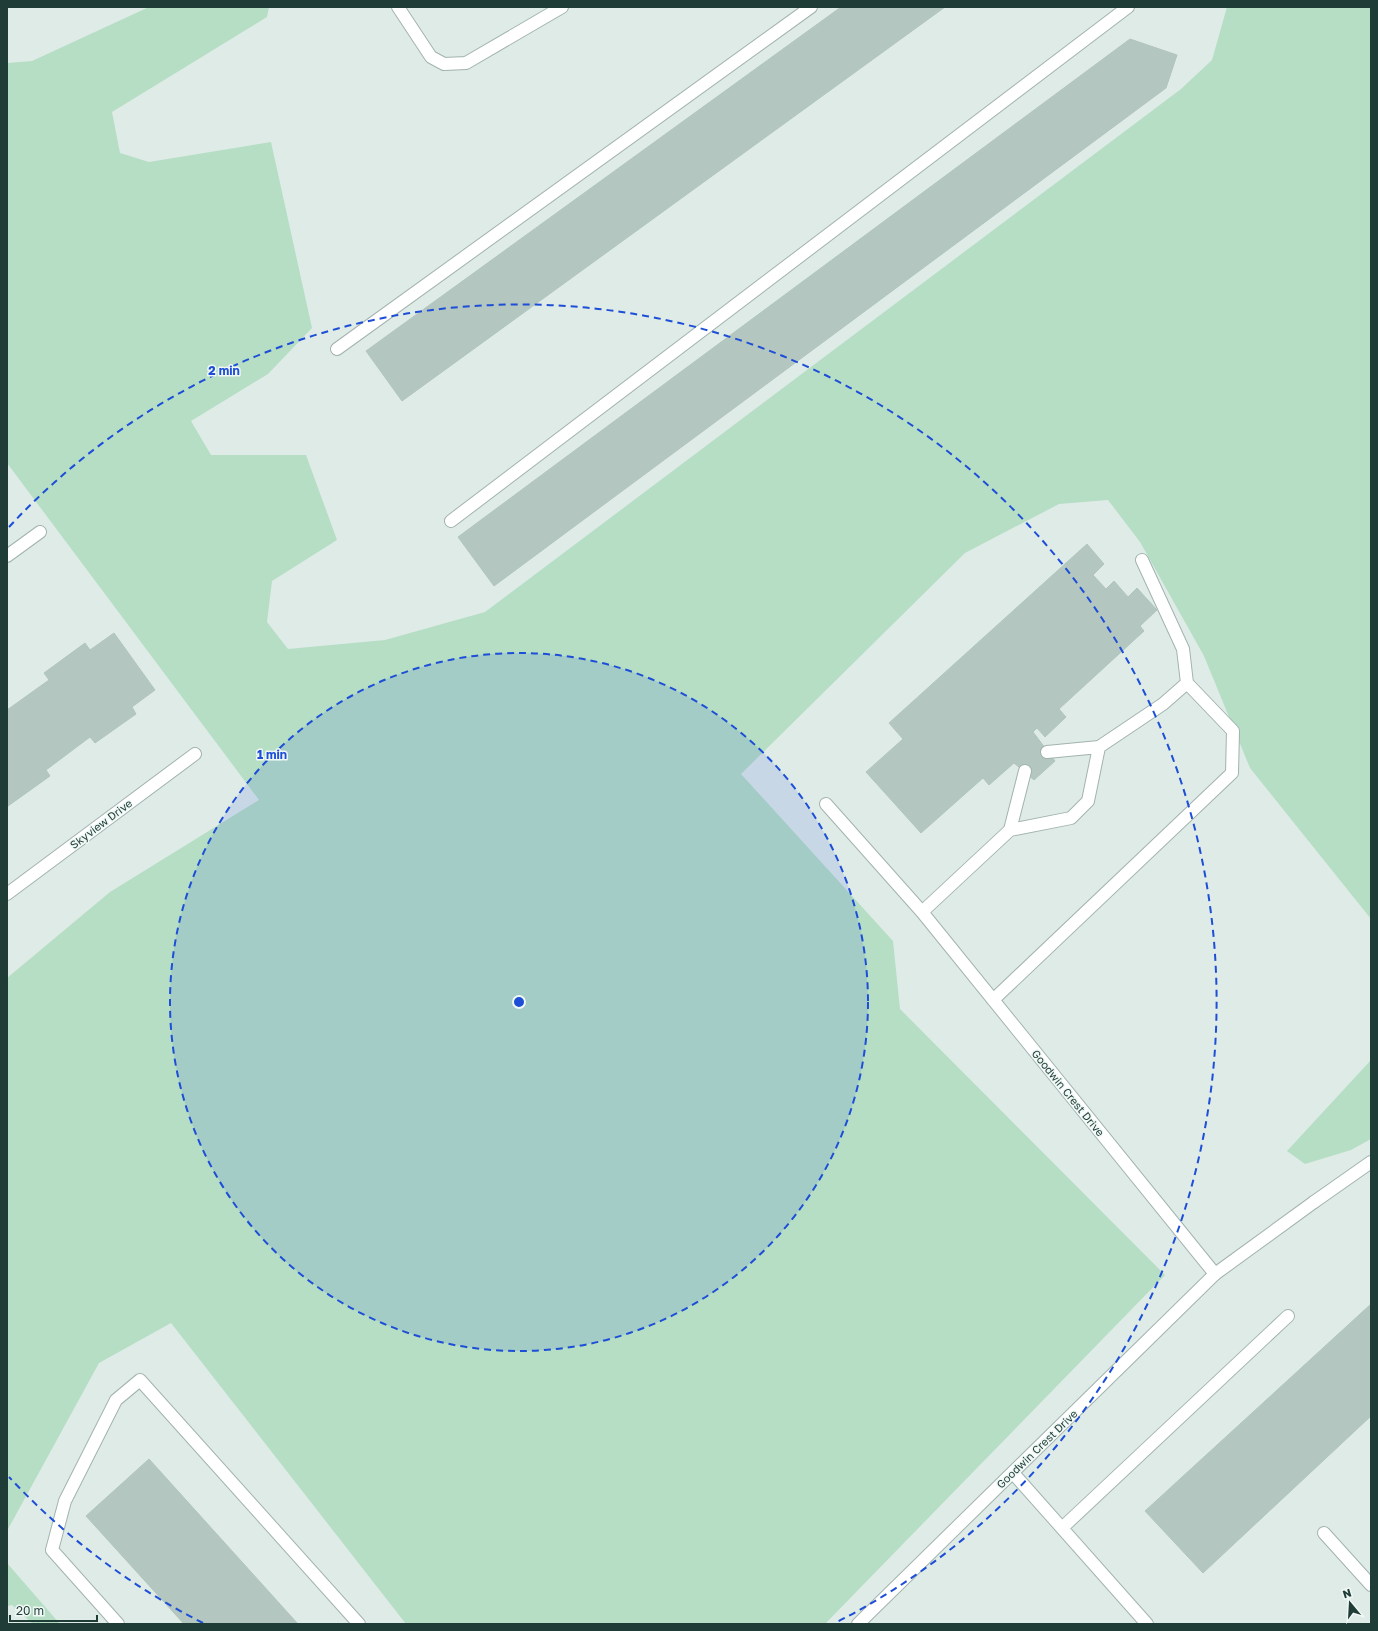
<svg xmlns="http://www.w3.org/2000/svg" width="1378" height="1631" font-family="'Golos Text',sans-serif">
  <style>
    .green { fill: #b6dec5 }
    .building { fill: #b4c6c0; stroke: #b1c5bf }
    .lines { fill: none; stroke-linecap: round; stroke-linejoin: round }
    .lane-casing { stroke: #a2b3af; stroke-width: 14 }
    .street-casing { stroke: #a2b3af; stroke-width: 14 }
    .lane { stroke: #fff; stroke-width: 12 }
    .street { stroke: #fff; stroke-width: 12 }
    .ring { fill: none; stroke: #1d4ed8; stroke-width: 2; stroke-dasharray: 7 5 }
    .labels { text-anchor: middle; stroke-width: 3; stroke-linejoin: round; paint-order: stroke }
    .street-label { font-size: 11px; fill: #1f3c37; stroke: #eff8f4 }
    .centre { fill: #1d4ed8; stroke: #eff8f4; stroke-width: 2 }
    .ring-label { font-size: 12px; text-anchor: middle; font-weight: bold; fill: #1d4ed8; stroke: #eff8f4; stroke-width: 3; stroke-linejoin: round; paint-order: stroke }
  </style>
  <rect width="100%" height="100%" fill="#dfebe7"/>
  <!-- green -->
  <path class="green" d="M149 7H269L267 17 112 112 120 153 149 162 271 142 312 328 268 374 191 421 211 455H306L337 540 272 581 267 622 288 649 385 640 485 612 1181 89 1212 60 1227 7H1371V919L1250 768 1204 656 1140 542 1108 500 1059 504 965 553 741 774 893 941 900 1009 1165 1275 825 1624H406L171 1323 99 1363 7 1531V978L110 892 259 800 7 463V63L32 61Z
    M1371 1060V1139L1351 1150 1305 1164 1287 1151Z
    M7 1563 60 1624H33L12 1605 7 1606Z"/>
  <!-- building -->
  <path class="building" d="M841 7H945L402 401 366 351Z
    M1130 39 1177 55 1166 88 494 586 458 537Z
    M1087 544 1104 564 1093 575 1106 589 1114 581 1128 597 1137 588 1157 610 1140 626 1144 631 1059 709 1066 717 1045 737 1037 728 1033 732 1055 761 1034 780 1014 763 989 785 983 778 921 833 866 772 903 739 889 723Z
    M114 633 155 690 132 707 136 714 95 743 90 737 46 770 50 776 8 806 7 804V710L49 680 44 673 85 643 90 650Z
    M1371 1304V1416L1203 1573 1145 1511Z
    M149 1459 298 1624H184L86 1516Z"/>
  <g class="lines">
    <!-- lane casing -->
    <g class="lane-casing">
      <path id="lane" d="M398 7 431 57 444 64 466 63 562 7
        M337 349 811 7
        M451 521 1128 7
        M7 556 40 532
        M1142 560 1183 649 1187 683
        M1047 752 1099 747
        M826 804 922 912 1010 830 1071 818 1088 801 1099 747 1163 704 1187 683 1233 731 1232 773 993 1000
        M1010 830 1025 771
        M7 894 195 754
        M922 912 1215 1274
        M1314 1202 1371 1162
        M1013 1473 1147 1624
        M1062 1528 1288 1316
        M1324 1533 1371 1585
        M118 1624 52 1550 65 1501 116 1400 140 1380 359 1624"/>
    </g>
    <!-- street casing -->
    <g class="street-casing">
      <path id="street" d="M858 1624 1215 1274 1314 1202"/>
    </g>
    <!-- lane -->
    <use href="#lane" class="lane"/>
    <!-- street -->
    <use href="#street" class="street"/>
  </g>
  <!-- distance rings -->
  <circle cx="519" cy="1002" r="349" fill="#1d4ed8" fill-opacity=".12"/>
  <g class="ring">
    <circle cx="519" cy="1002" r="349"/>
    <path d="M203 1623A697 697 0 0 1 9 1477M9 527A697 697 0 1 1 835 1623"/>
  </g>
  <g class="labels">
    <!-- street labels -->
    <g class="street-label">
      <text transform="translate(101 824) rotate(-37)" y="4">Skyview Drive</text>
      <text transform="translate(1068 1093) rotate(51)" y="4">Goodwin Crest Drive</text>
      <text transform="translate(1037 1449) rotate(-44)" y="4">Goodwin Crest Drive</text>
    </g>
  </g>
  <circle cx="519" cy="1002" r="6" class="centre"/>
  <g class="ring-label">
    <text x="224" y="375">2 min</text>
    <text x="272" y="759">1 min</text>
  </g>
  <!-- border -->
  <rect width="1378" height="1631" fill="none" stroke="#1f3c37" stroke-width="16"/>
  <!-- north arrow -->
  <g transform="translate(1350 1603) rotate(342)" stroke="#eff8f4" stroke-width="3" paint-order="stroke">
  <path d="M0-3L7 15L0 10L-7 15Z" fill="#1f3c37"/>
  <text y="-6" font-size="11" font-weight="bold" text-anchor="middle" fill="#1f3c37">N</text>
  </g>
  <!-- scale -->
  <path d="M10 1615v6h87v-6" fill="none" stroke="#1f3c37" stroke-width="2"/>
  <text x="16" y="1615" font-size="12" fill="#1f3c37" stroke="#eff8f4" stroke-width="3" paint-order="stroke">20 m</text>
</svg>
